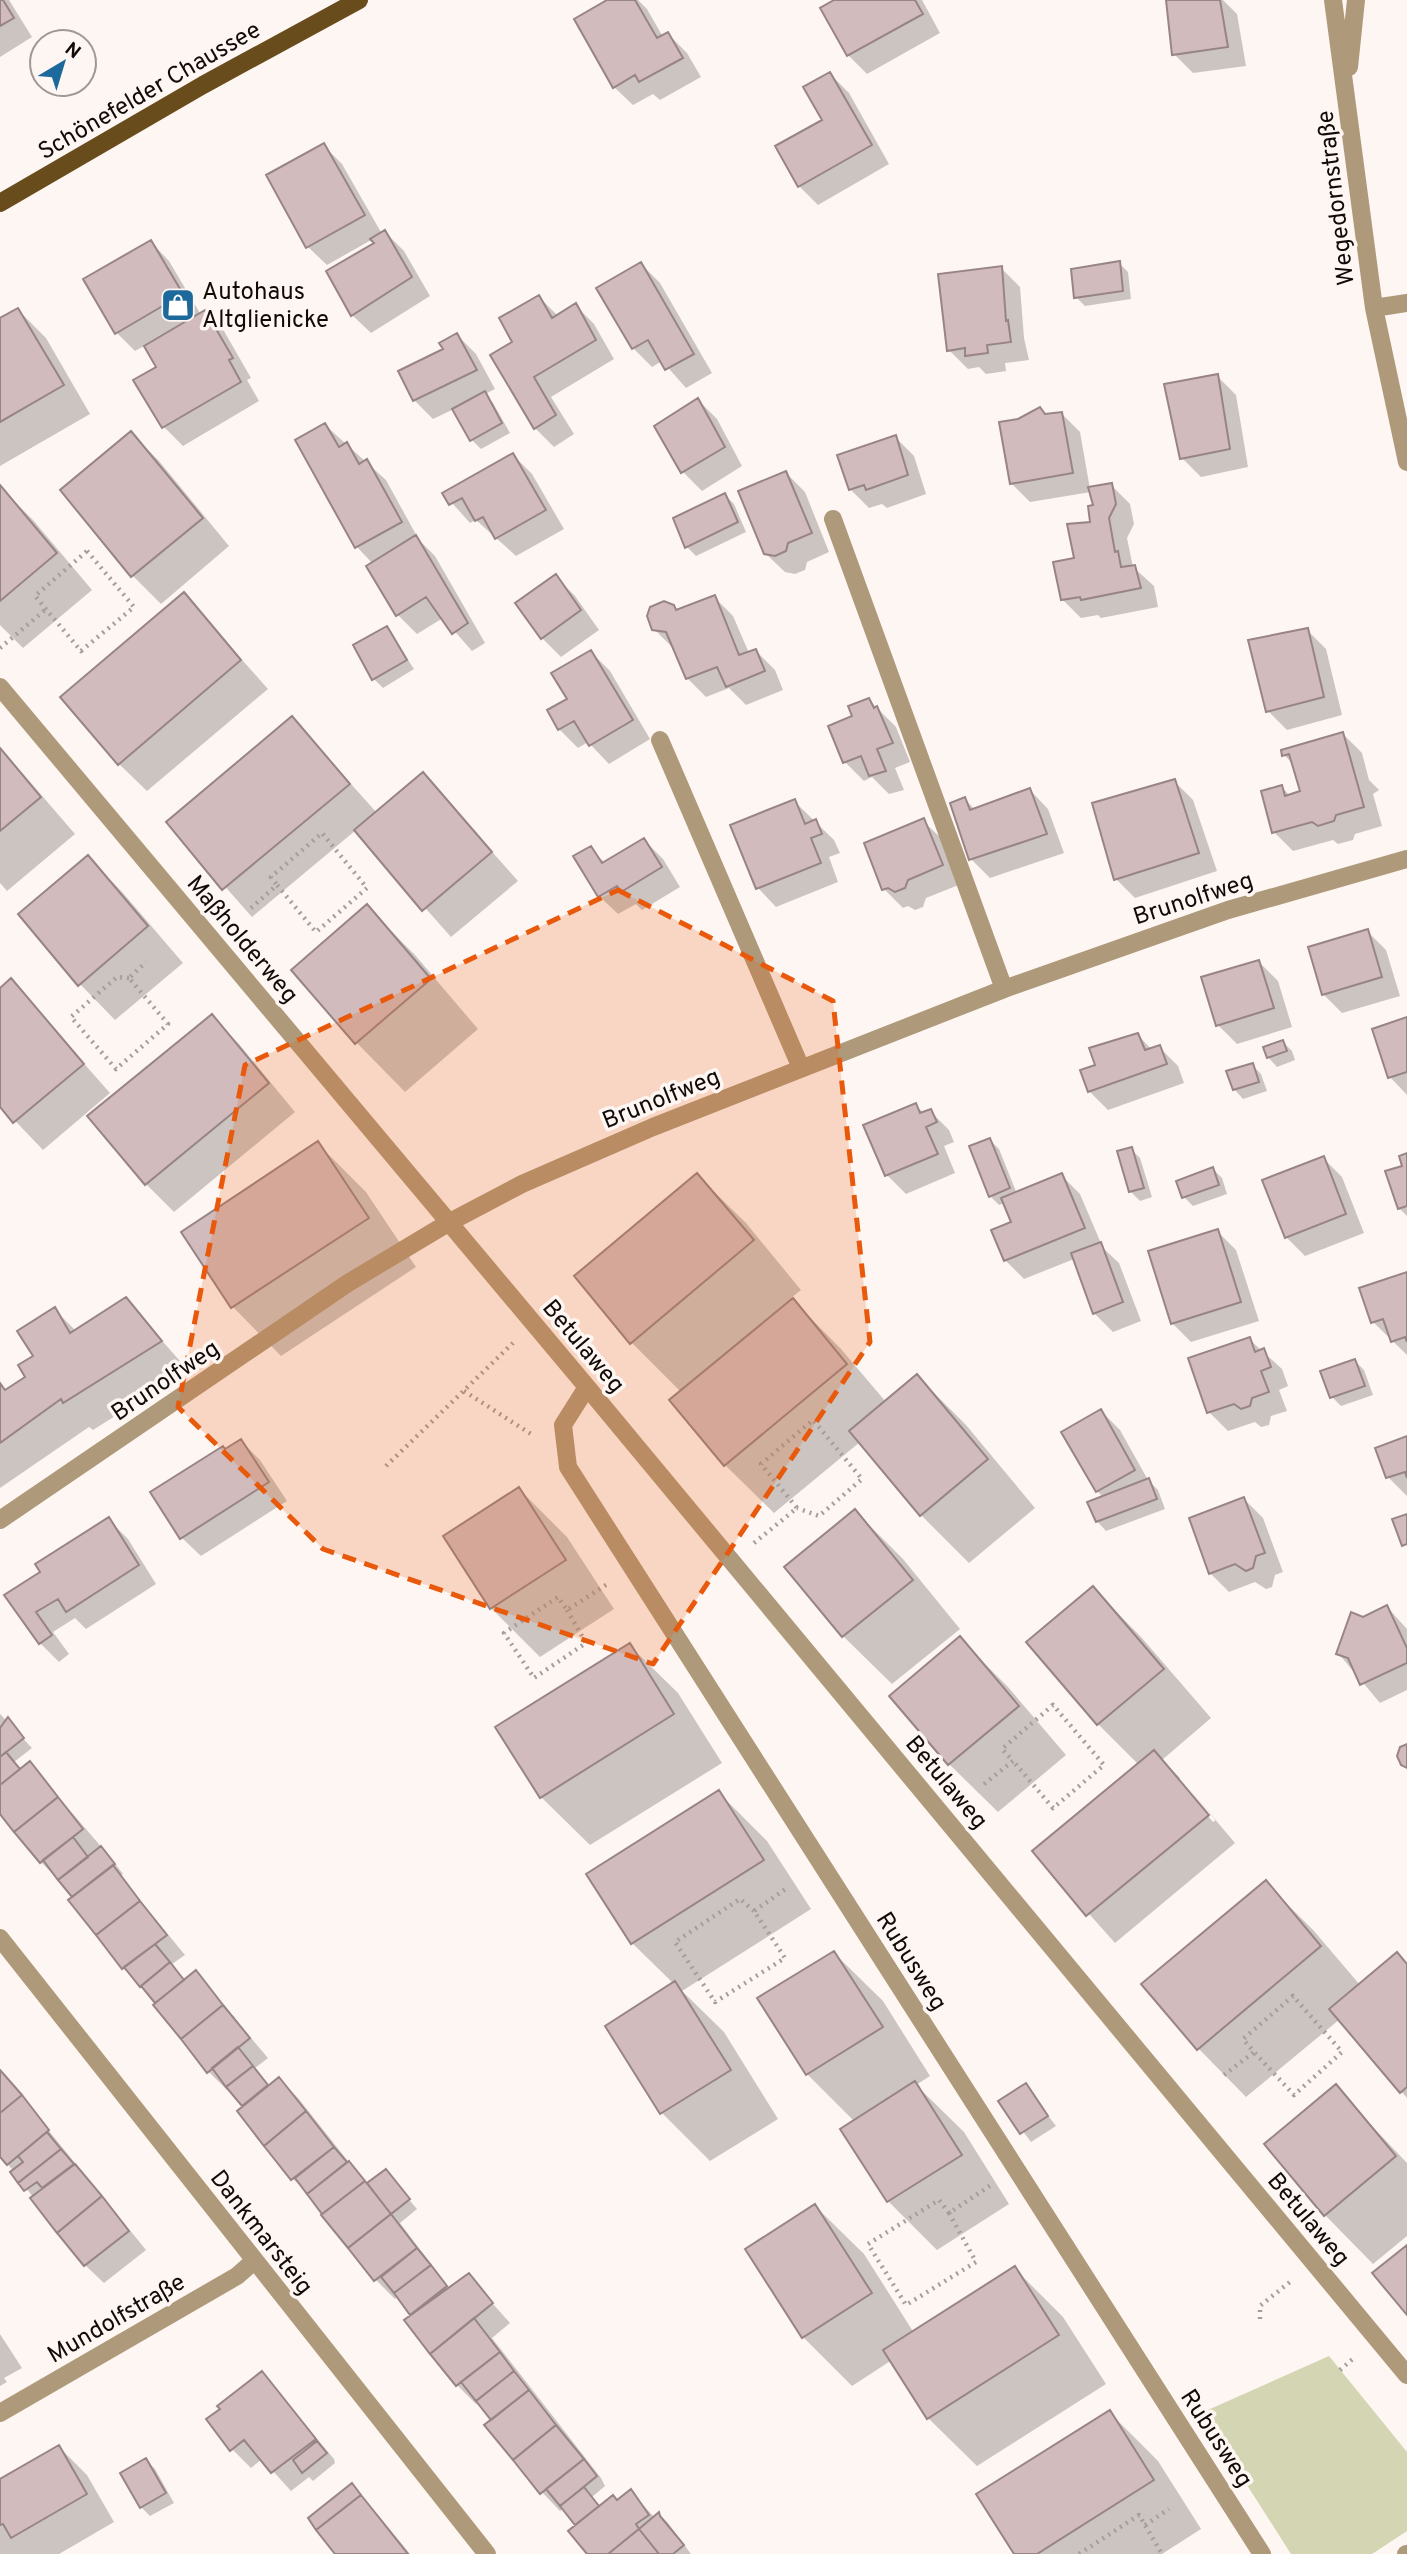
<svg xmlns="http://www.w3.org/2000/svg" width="1407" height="2554" font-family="Overpass,sans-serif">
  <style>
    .green { fill: #d3d5b3 }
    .shadow { fill: #0003 }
    .building { fill: #d1bbbd; stroke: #988486; stroke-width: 2 }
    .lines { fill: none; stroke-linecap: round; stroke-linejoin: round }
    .path { stroke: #a59e9a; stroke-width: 4.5; stroke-dasharray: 2 5; stroke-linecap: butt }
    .minor { stroke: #ae997a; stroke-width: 18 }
    .major { stroke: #694c1c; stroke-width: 18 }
    .marked { fill: #e8590c; fill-opacity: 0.2; stroke: #e8590c; stroke-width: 5; stroke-dasharray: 14 9; stroke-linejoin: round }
    .labels { text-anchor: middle; stroke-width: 7; stroke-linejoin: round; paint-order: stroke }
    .street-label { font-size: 24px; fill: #110b08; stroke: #fef6f2 }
    .poi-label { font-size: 24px; fill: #110b08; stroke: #fef6f2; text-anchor: start }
  </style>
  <rect width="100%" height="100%" fill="#fef6f2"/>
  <!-- green -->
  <path class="green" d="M1329 2356 1407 2452V2531L1372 2554H1291L1201 2413Z"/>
  <!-- shadow -->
  <path class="shadow" d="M0 0H9L32 37 0 57Z
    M611 0H638L647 9 663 37 668 34 687 53 701 77 660 100 653 94 633 105 614 87Z
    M838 0H922L940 33 867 74 848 55Z
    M1177 0H1223L1237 14 1246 66 1193 73 1174 54Z
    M830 74 849 93 889 164 818 205 799 186 824 121Z
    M323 145 342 164 382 234 385 232 404 251 430 296 371 333 352 315 376 244 373 239 327 265 308 247Z
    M151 242 169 261 201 315 205 312 224 331 251 378 247 380 259 401 183 446 164 427 136 381 159 367 146 345 135 351 116 332Z
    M1119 263 1128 272 1131 299 1085 306 1076 297Z
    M641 264 660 283 712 373 686 388 662 361 652 367 633 348Z
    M1001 268 1020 287 1024 338 1029 360 1005 363 1006 371 986 374 979 367 968 369 949 350Z
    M539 297 558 316 575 305 594 324 614 359 551 397 574 434 554 447 535 428 515 342Z
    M18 310 46 338 90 414 0 466V320Z
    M457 335 476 354 495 389 485 394 493 403 510 433 481 449 472 440 454 409 433 419 414 400Z
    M1217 376 1236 395 1248 467 1201 477 1182 458Z
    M698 400 717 419 742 466 702 491 683 472 656 426Z
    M1061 413 1080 432 1090 489 1111 485 1130 504 1134 524 1127 538 1133 567 1154 586 1158 607 1101 618 1098 615 1081 618 1062 599 1092 523 1095 506 1091 492 1030 502 1011 483 1047 416Z
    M325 425 386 480 419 540 435 556 485 643 472 651 443 618 417 634 398 615 369 566 373 564 357 547 297 441Z
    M131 433 159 461 229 546 161 604 133 576 62 491Z
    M895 437 914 456 926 494 887 508 882 504 869 508 850 489Z
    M513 455 532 474 564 529 516 556 476 520 470 523 444 494Z
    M786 473 805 492 829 552 807 562 805 570 795 574 785 572 765 553Z
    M0 487 33 520 92 590 23 648 0 625Z
    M725 495 734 504 746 532 696 556 687 547Z
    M556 577 575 596 599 630 561 657 542 638Z
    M184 595 268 689 147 791 119 764Z
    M714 597 733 616 749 653 756 651 775 670 783 690 746 705 729 688 706 697 687 678 673 648 654 629 673 607 678 612Z
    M387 628 414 669 383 688 374 679Z
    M1307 630 1326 649 1342 715 1287 730 1268 711Z
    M591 652 610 671 650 739 609 764 588 742 578 748 559 729Z
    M869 700 896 727 910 762 895 768 904 790 889 794 872 777 864 781 845 762 854 717Z
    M292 718 377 813 423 774 518 881 451 937 356 830 252 917 168 822Z
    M1343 734 1362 753 1369 780 1379 790 1373 794 1382 826 1355 834 1353 840 1338 844 1333 840 1293 851 1274 832 1282 787 1290 796 1302 793 1294 765 1284 755Z
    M0 747 75 834 7 891 0 883Z
    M1174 781 1193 800 1217 871 1135 898 1116 879Z
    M1030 790 1048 809 1064 853 990 878 971 859 965 799 975 810Z
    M794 801 834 840 840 853 829 857 838 882 776 907 758 888Z
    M923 821 942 839 961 884 926 898 923 907 915 910 908 906 903 908 884 889Z
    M644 840 663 859 680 887 642 910 636 904 618 914 599 896 590 848 605 863Z
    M88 857 123 893 183 963 115 1020 80 984Z
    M367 907 415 955 478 1029 405 1092 357 1043 293 970Z
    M1367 931 1386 950 1400 996 1342 1013 1323 994Z
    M1259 962 1278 981 1292 1027 1237 1044 1218 1025Z
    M11 981 110 1093 43 1150 0 1105V990Z
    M211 1016 239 1044 295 1112 174 1212 146 1184 90 1116Z
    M1407 1019V1095L1390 1077Z
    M1138 1035 1152 1050 1159 1047 1178 1066 1184 1083 1108 1110 1089 1091 1097 1066Z
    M1283 1042 1292 1051 1295 1060 1277 1067 1268 1057Z
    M1252 1065 1261 1074 1267 1091 1243 1099 1234 1089Z
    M915 1105 924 1113 930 1111 949 1130 954 1142 944 1146 955 1173 906 1194 887 1175Z
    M990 1140 999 1149 1017 1194 1061 1175 1080 1194 1103 1248 1119 1263 1141 1321 1113 1332 1094 1313 1074 1259 1024 1279 1005 1260 1013 1223 1005 1203 999 1205 990 1196Z
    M318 1144 366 1192 416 1267 281 1356 233 1307 183 1232Z
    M1131 1149 1140 1158 1152 1197 1140 1201 1131 1192Z
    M1407 1155V1216L1399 1208Z
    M1323 1158 1342 1177 1364 1233 1305 1256 1286 1237Z
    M1213 1169 1222 1178 1227 1194 1193 1206 1184 1197Z
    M697 1175 746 1223 801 1290 791 1298 841 1349 886 1402 917 1376 966 1425 1035 1508 969 1563 921 1515 860 1442 774 1513 725 1465 681 1392 631 1342Z
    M1217 1231 1236 1250 1259 1321 1191 1342 1172 1323Z
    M1407 1274V1355L1373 1322Z
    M125 1299 188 1370 93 1430 89 1427 0 1488V1384L7 1391 27 1377 54 1309 76 1331Z
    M1249 1339 1282 1369 1288 1386 1279 1390 1287 1411 1271 1416 1269 1425 1261 1427 1255 1422 1228 1431 1209 1412Z
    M1355 1361 1364 1370 1373 1395 1341 1406 1332 1397Z
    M1101 1411 1120 1430 1148 1480 1158 1490 1165 1509 1106 1531 1097 1521 1104 1498 1097 1491Z
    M1407 1438V1496L1388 1477 1378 1449Z
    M241 1441 260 1460 287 1501 201 1556 182 1538 226 1451Z
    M519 1489 567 1537 614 1609 540 1657 491 1608 445 1537Z
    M1244 1499 1263 1518 1283 1572 1275 1575 1272 1587 1266 1589 1255 1582 1229 1592 1210 1573Z
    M855 1511 903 1559 960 1629 892 1684 843 1636Z
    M109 1520 128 1539 156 1584 86 1629 75 1618 53 1632 69 1654 59 1662 40 1643 6 1595 42 1572Z
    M1093 1588 1141 1637 1211 1718 1162 1760 1180 1778 1178 1781 1213 1822 1216 1820 1181 1779 1235 1843 1115 1943 1034 1852 1139 1765 1098 1724 1029 1643Z
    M1387 1607 1407 1629V1690L1380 1703 1338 1653Z
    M960 1639 1008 1687 1066 1755 998 1812 949 1764Z
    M629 1645 678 1693 722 1763 590 1845 541 1797Z
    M0 1714 32 1748 14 1762 21 1771 30 1764 110 1857 123 1874 120 1876 185 1955 172 1964 185 1981 196 1973 268 2058 255 2068 269 2087 279 2079 298 2098 367 2185 385 2171 417 2209 400 2223 450 2289 468 2276 510 2323 492 2338 601 2478 605 2486 592 2497 600 2508 618 2502 631 2492 655 2518 659 2514 668 2523 691 2554H589L578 2525 564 2508 560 2511 542 2492 479 2402 476 2404 457 2385 406 2320 413 2315 398 2296 395 2299 376 2280 312 2197 293 2179 239 2111 245 2107 230 2088 227 2090 208 2071 157 2003 123 1968 75 1897 41 1862 0 1811Z
    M718 1792 767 1841 811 1909 682 1991 724 2032 778 2119 710 2161 662 2113 607 2027 674 1984 632 1943Z
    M1266 1883 1314 1931 1360 1985 1407 1964V2098L1340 2019 1246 2097 1198 2048Z
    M834 1953 883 2001 930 2076 916 2085 964 2132 1009 2204 937 2250 888 2201 843 2130 855 2122 807 2074Z
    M0 2071 146 2250 104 2283 85 2265 0 2154Z
    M1025 2085 1056 2126 1031 2142 1000 2101Z
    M1335 2087 1407 2163V2236L1373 2264 1325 2215 1266 2145Z
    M815 2206 864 2254 914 2333 1014 2268 1063 2317 1106 2384 977 2466 928 2418 892 2360 852 2386 803 2337Z
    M0 2334 22 2368 4 2378 7 2382 0 2386Z
    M262 2373 334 2459 335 2463 313 2481 309 2477 291 2491 262 2459 251 2468 232 2449 222 2409Z
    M1109 2412 1158 2461 1201 2529 1162 2554H1016Z
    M59 2447 87 2475 114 2522 59 2554H0V2481Z
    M146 2460 155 2469 174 2503 150 2516 141 2507Z
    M352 2486 379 2516 410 2554H338Z"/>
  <!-- building -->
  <path class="building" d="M0 0H3L14 18 0 26Z
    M607 0H635L657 38 668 32 683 58 639 82 635 75 613 88 574 19Z
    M834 0H915L923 14 847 56 820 8Z
    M1166 0H1220L1228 47 1172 55Z
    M830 72 872 145 798 187 775 146 822 120 803 87Z
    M324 143 365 215 306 248 266 175Z
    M385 230 412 277 351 316 326 271 374 243 370 239Z
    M151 240 183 294 115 334 83 279Z
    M1120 261 1123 291 1074 298 1071 269Z
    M641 262 694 354 665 370 648 340 632 349 596 288Z
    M1002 266 1006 321 1008 320 1011 342 987 345 988 353 965 356V348L947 351 938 274Z
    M539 295 552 318 576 303 596 340 534 377 556 415 534 429 490 355 512 342 499 318Z
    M18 308 64 385 0 422V318Z
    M205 310 233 358 229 360 241 382 162 428 133 380 156 367 144 346Z
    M457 333 477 370 413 401 398 371 443 349 439 343Z
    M1218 374 1230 449 1180 459 1164 384Z
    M485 391 502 423 470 441 452 409Z
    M698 398 725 447 681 473 654 426Z
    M1040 407 1045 414 1062 412 1073 473 1010 484 999 422 1018 419Z
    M325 423 339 447 347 442 359 464 367 459 402 522 355 548 295 440Z
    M131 431 203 518 131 577 60 490Z
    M896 435 908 475 866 490 864 485 849 490 837 455Z
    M513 453 546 510 495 539 483 517 475 521 462 498 449 505 442 493Z
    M786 471 812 533 788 543 786 551 775 556 764 554 738 491Z
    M1112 483 1116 504 1109 518 1115 552 1118 551 1121 567 1135 565 1141 588 1081 600 1080 597 1061 600 1053 562 1074 558 1067 524 1090 522 1088 506 1093 505 1088 487Z
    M0 485 57 553 0 601Z
    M725 493 738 522 685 548 673 518Z
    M416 535 468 623 452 634 426 597 396 616 366 566Z
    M556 574 581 610 541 639 515 603Z
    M184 592 241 660 118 765 60 697Z
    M715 595 739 655 756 649 765 671 726 687 717 667 686 679 666 632 652 630 647 616 650 607 664 601 674 605 676 610Z
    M387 626 407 660 372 680 353 645Z
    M1308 628 1324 697 1266 712 1248 640Z
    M591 650 633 720 589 746 574 721 558 730 547 710 567 699 551 673Z
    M869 698 874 708 877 706 893 743 877 749 886 771 869 776 861 756 843 763 828 726 852 716 848 706Z
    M292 716 350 784 222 890 166 822Z
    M1343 732 1364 807 1336 815 1334 821 1318 826 1312 822 1272 833 1261 791 1282 785 1285 796 1300 791 1289 754 1282 756 1281 750Z
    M0 748 41 797 0 831Z
    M423 772 492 852 422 911 354 830Z
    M1175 779 1199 853 1114 880 1092 803Z
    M1030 788 1047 834 969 860 950 803 965 797 970 810Z
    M795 799 805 824 816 819 822 834 811 838 821 863 756 889 730 825Z
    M924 818 943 865 908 880 905 888 895 892 888 888 882 890 864 843Z
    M644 838 662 867 621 892 617 886 598 897 573 856 591 846 602 863Z
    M88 855 148 926 78 986 18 914Z
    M367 904 431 979 355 1044 291 970Z
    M1368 929 1382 977 1322 995 1308 947Z
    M1259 960 1274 1008 1216 1026 1201 977Z
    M11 978 84 1064 13 1123 0 1107V988Z
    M212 1014 269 1083 145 1185 87 1116Z
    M1407 1017V1072L1388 1078 1372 1029Z
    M1138 1033 1145 1050 1160 1045 1167 1064 1088 1092 1080 1070 1095 1065 1089 1048Z
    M1283 1040 1287 1051 1267 1058 1263 1047Z
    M1253 1063 1259 1082 1233 1090 1226 1071Z
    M916 1103 920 1113 931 1109 937 1122 926 1127 938 1154 885 1176 863 1125Z
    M990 1138 1010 1188 989 1197 969 1146Z
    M318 1141 369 1218 231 1308 181 1232Z
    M1132 1147 1144 1188 1129 1192 1117 1151Z
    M1407 1153V1206L1398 1209 1385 1171 1402 1166 1399 1156Z
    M1324 1156 1346 1214 1285 1238 1262 1180Z
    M1213 1167 1219 1185 1182 1198 1176 1181Z
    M697 1173 754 1240 630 1344 574 1276Z
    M1062 1173 1085 1228 1004 1261 991 1230 1011 1222 1001 1198Z
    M1218 1229 1241 1302 1171 1324 1148 1251Z
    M1101 1242 1123 1302 1093 1314 1071 1253Z
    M1407 1272V1342L1405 1337 1391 1342 1383 1319 1371 1323 1359 1288Z
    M126 1297 162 1341 63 1403 61 1399 0 1443V1383L5 1390 25 1377 18 1365 33 1356 17 1331 55 1307 70 1333Z
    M793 1298 847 1364 724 1466 669 1400Z
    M1250 1337 1255 1352 1264 1348 1271 1367 1261 1371 1269 1392 1252 1398 1250 1406 1241 1409 1234 1404 1207 1413 1188 1358Z
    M1355 1359 1365 1386 1330 1398 1320 1371Z
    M917 1374 988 1459 920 1516 849 1431Z
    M1101 1409 1135 1470 1096 1492 1061 1432Z
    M1407 1436V1478L1405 1472 1386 1478 1375 1448Z
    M241 1439 269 1482 180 1539 150 1492 223 1446 225 1449Z
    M1149 1478 1157 1499 1096 1522 1087 1502Z
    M519 1487 566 1560 490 1609 443 1536Z
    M1244 1497 1265 1553 1256 1556 1253 1568 1246 1571 1235 1564 1209 1574 1189 1518Z
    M855 1509 913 1580 842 1637 784 1567Z
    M1407 1514V1544L1402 1546 1392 1519Z
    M109 1517 139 1565 66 1612 58 1599 36 1612 52 1635 39 1644 4 1595 40 1572 35 1564Z
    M1093 1586 1164 1669 1097 1725 1026 1642Z
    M1387 1605 1407 1648V1663L1360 1685 1348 1658 1336 1654 1351 1612 1363 1617Z
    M960 1636 1019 1706 948 1765 889 1696Z
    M630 1643 674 1714 540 1798 495 1727Z
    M8 1717 24 1738 0 1757V1728Z
    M1407 1744V1768L1401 1765 1397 1756 1400 1747Z
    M1154 1750 1209 1815 1086 1916 1032 1851Z
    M6 1752 20 1769 0 1785V1757Z
    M30 1761 58 1797 14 1832 0 1814V1785Z
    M719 1790 764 1860 631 1944 586 1874Z
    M58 1797 83 1829 40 1863 14 1832Z
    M73 1837 88 1857 58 1880 43 1860Z
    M101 1846 115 1864 72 1897 58 1880Z
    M113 1865 140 1901 96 1935 68 1900Z
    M1266 1880 1321 1946 1197 2050 1141 1984Z
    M140 1901 167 1935 122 1969 96 1935Z
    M155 1944 170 1962 140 1987 124 1967Z
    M834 1951 883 2027 806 2075 757 1998Z
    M1397 1952 1407 1964V2087L1400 2093 1329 2009Z
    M170 1962 184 1980 155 2003 141 1986Z
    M196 1970 223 2005 181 2039 153 2005Z
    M675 1981 731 2070 660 2114 605 2026Z
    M223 2005 250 2038 207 2073 181 2039Z
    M238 2047 253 2066 226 2087 212 2068Z
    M253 2066 268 2085 242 2106 226 2087Z
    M0 2070 22 2095 0 2113Z
    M279 2077 306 2111 264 2146 237 2111Z
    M915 2081 962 2155 887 2202 840 2129Z
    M1026 2083 1048 2116 1020 2134 998 2101Z
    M1336 2084 1396 2156 1324 2216 1264 2144Z
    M22 2095 49 2130 7 2165 0 2157V2113Z
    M306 2111 334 2147 291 2180 264 2146Z
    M47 2132 61 2149 18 2183 10 2172 23 2162 18 2156Z
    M334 2147 347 2162 307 2194 295 2178Z
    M61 2149 74 2164 42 2188 37 2182 24 2191 18 2183Z
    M349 2161 365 2181 322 2214 307 2194Z
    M75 2164 102 2196 57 2233 30 2198Z
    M386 2169 410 2199 391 2214 367 2183Z
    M365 2181 391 2214 348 2248 321 2215Z
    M102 2196 129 2231 84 2266 57 2233Z
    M815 2204 872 2293 802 2338 745 2249Z
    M391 2214 417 2248 374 2281 348 2248Z
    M1407 2245V2315L1372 2273Z
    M417 2248 431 2265 394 2293 381 2277Z
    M431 2265 447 2286 410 2315 394 2293Z
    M1015 2266 1059 2335 927 2419 883 2350Z
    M469 2273 493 2303 430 2354 404 2320Z
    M474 2318 500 2352 456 2386 430 2354Z
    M500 2352 514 2371 476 2401 461 2382Z
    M262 2371 316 2439 271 2473 244 2440 230 2451 206 2419 220 2409 217 2406Z
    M514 2371 529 2390 491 2420 476 2401Z
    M529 2390 556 2425 513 2460 484 2425Z
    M1110 2410 1154 2480 1037 2554H1014L976 2494Z
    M556 2425 584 2459 540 2494 513 2460Z
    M317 2441 327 2453 302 2473 293 2460Z
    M59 2445 87 2494 11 2538 3 2524 0 2525V2479Z
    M146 2458 166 2493 140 2508 120 2473Z
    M584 2459 597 2476 560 2506 546 2489Z
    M352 2483 361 2495 316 2530 308 2518Z
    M584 2487 599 2506 575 2525 560 2506Z
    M631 2489 649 2515 636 2524 639 2529 608 2554H587L568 2531 613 2495 617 2500Z
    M361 2495 408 2554H335L316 2530Z
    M659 2512 660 2516 684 2545 673 2554H659L639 2529Z
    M639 2529 659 2554H608Z"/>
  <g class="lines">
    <!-- path -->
    <path class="path" d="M87 551 134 607 81 651 35 596Z
      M0 648 45 610
      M251 908 277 885 316 932 367 888 322 833 271 877 277 885
      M129 978 117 977 71 1017 116 1069 168 1024 129 978 146 962
      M464 1391 534 1436
      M386 1466 513 1343
      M754 1543 797 1508 761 1464 813 1420 862 1479 819 1516 797 1508
      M567 1610 586 1643 534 1678 504 1633 558 1597 567 1610 609 1583
      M984 1784 1013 1761 1002 1749 1053 1705 1104 1765 1053 1808 1013 1761
      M754 1911 740 1899 675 1942 715 2002 785 1958 754 1911 787 1888
      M1224 2075 1254 2052 1243 2039 1293 1996 1342 2052 1294 2095 1254 2052
      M949 2213 976 2262 906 2305 868 2244 939 2200 949 2213 991 2185
      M1260 2319V2306L1291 2281
      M1340 2370 1355 2357
      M1145 2525 1169 2509
      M1079 2554 1139 2515 1162 2554"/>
    <!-- minor -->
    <path class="minor" d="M1333 0 1374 308 1407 462
      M1349 67 1356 0
      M1374 308 1407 303
      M833 519 1004 989
      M0 687 587 1387 1407 2375
      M660 740 801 1068
      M587 1387 563 1425 568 1467 1262 2554
      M0 1520 348 1283 448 1223 522 1184 653 1127 1004 989 1228 910 1407 859
      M0 1938 487 2554
      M0 2413 237 2276 254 2261
      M1406 2554H1407"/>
    <!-- major -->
    <path class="major" d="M0 203 203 85 359 0"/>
  </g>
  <!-- marked area -->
  <path class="marked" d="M618 890 833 1001 870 1342 653 1664 323 1549 178 1407 245 1065Z"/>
  <!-- icons -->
  <defs>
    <g id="shop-square" transform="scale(1.75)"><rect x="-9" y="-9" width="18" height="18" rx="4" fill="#1e699c" stroke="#fef6f2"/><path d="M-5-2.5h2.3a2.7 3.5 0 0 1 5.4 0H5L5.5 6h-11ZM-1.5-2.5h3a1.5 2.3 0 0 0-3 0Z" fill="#fff"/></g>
  </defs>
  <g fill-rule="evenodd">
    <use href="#shop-square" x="178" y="305"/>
  </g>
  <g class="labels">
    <!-- street labels -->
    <g class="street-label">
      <text transform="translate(149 90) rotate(-30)" y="8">Schönefelder Chaussee</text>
      <text transform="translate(1335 198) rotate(-97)" y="8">Wegedornstraße</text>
      <text transform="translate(1193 898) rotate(-18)" y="8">Brunolfweg</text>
      <text transform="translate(243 939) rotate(50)" y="8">Maßholderweg</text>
      <text transform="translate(661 1098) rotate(-22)" y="8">Brunolfweg</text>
      <text transform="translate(584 1346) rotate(50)" y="8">Betulaweg</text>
      <text transform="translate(165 1380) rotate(-34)" y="8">Brunolfweg</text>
      <text transform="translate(947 1782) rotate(50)" y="8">Betulaweg</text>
      <text transform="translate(912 1961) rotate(58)" y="8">Rubusweg</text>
      <text transform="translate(1309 2219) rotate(50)" y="8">Betulaweg</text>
      <text transform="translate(262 2232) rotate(52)" y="8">Dankmarsteig</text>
      <text transform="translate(116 2318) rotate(-30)" y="8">Mundolfstraße</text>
      <text transform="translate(1217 2438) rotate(57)" y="8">Rubusweg</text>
    </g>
    <!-- poi labels -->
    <g class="poi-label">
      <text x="202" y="299">Autohaus<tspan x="202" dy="28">Altglienicke</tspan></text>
    </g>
  </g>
  <!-- north arrow -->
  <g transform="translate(63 63) rotate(38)"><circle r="33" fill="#fef6f2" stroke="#9f9894" stroke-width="2"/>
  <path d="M0-5L12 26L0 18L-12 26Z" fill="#1e699c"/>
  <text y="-10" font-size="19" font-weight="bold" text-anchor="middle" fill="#110b08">N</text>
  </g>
</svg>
